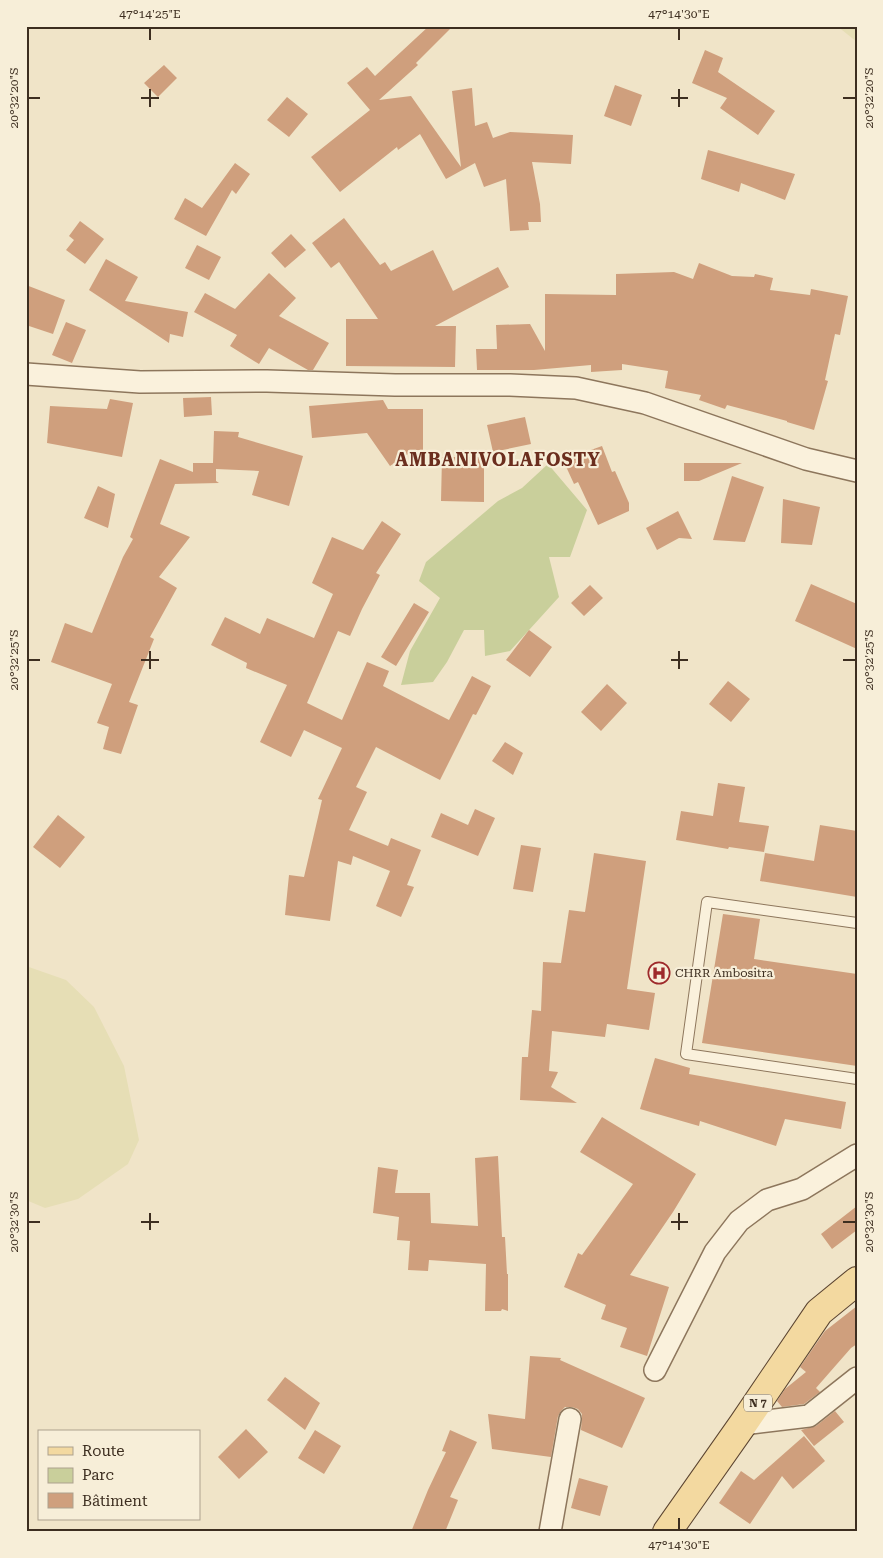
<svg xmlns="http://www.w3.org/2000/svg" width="883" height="1558" font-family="'Roboto Serif',serif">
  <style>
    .farmland { fill: #e6deb5 }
    .green { fill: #c9cf9b }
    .building { fill: #cf9f7d }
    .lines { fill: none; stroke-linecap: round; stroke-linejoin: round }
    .service-casing { stroke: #8d765c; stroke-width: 12 }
    .minor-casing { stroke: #8d765c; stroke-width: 24 }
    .primary-casing { stroke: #5b4430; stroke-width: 30 }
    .service { stroke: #faf1dc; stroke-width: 10 }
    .minor { stroke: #faf1dc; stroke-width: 21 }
    .primary { stroke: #f3d9a0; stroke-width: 28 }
    .ticks { fill: none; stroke: #3d2e20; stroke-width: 2 }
    .labels { text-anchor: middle; stroke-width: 4.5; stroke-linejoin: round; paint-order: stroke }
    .shield { fill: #f7eed8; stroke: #756857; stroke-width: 1 }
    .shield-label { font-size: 11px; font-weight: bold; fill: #3d2e20 }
    .poi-label { font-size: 12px; fill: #3d2e20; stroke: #f7eed8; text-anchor: start }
    .district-label { font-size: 18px; font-weight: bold; letter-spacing: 1px; fill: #6b2e1e; stroke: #f7eed8 }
    .neatline { fill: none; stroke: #3d2e20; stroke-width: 2 }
    .ticks-label { font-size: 12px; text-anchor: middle; fill: #3d2e20 }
  </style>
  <rect width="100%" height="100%" fill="#f0e4c8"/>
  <!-- farmland -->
  <path class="farmland" d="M837 26H857V42Z
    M26 966 66 980 94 1007 124 1066 139 1140 128 1164 78 1199 45 1208 26 1200Z"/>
  <!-- green -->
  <path class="green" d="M548 464 587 510 570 557H549L559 597 510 651 485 656 484 630H464L447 662 433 682 401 685 410 651 440 598 419 581 426 562 498 501 522 488Z"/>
  <!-- building -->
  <path class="building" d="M429 26H453L416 63 418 65 379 100 411 96 461 167 452 91 472 88 475 126 487 122 493 138 510 132 573 135 571 164 532 162 540 204 541 222H528L529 230 510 231 506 179 484 187 475 163 446 179 420 134 398 150 397 147 340 192 311 157 370 110 347 83 367 67 375 76Z
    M705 50 723 58 718 72 775 111 758 135 720 108 727 98 692 83Z
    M164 65 177 78 158 97 144 83Z
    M615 85 642 95 631 126 604 116Z
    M287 97 308 114 289 137 267 120Z
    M708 150 795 174 785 200 741 183 739 192 701 179Z
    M235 163 250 174 236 194 232 190 206 236 174 219 185 198 202 208Z
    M344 218 380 265 385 262 391 271 433 250 453 291 498 267 509 287 435 326H456L455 367 346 366V319H378L339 262 331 268 312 243Z
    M80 221 104 239 85 264 66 250 74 240 69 236Z
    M291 234 306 250 285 268 271 253Z
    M197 245 221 257 209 280 185 268Z
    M106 259 138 277 125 301 188 312 183 337 170 334 169 343 89 290Z
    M699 263 732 276 754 277 755 274 773 278 770 290 810 295 811 289 848 296 840 335 835 334 825 380 828 381 814 430 787 422V421L727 405 725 409 699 400 701 395 665 388 668 371 622 364V370L591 372V365L534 370H477L476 349H497L496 325 530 324 545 351V294L616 295V274L674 272 693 279Z
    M269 273 296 298 279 316 329 343 313 370H308L269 348 259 364 230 346 237 335 194 312 205 293 235 309Z
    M26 285 65 300 53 334 26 325Z
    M66 322 86 330 72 363 52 355Z
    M211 397 212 415 184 417 183 398Z
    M110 399 133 403 122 457 47 443 50 406 107 409Z
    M383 400 388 409H423V450H414L390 466 367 433 312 438 309 406Z
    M525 417 531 444 493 452 487 425Z
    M214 431 239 432 238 437 303 456 289 506 252 495 259 471 216 469V481L219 483 175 484 160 524 190 537 159 577 177 588 150 637 154 639 129 702 138 705 121 754 103 749 109 727 97 723 112 684 51 662 65 623 92 633 123 557 133 539 130 537 160 459 193 472V463H213Z
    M602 446 612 472 615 471 629 503V511L598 525 578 482 574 484 563 460Z
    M442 457H484V502L441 501Z
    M684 463H742L699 481H684Z
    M732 476 764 487 745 542 713 540Z
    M98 486 115 494 108 528 84 518Z
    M783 499 820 507 812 545 781 543Z
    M678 511 692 539 679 538 657 550 646 528Z
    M382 521 401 534 376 573 380 575 362 609 350 636 338 631 307 703 342 720 367 662 389 671 383 686 449 720 472 676 491 686 476 715 473 714 440 780 376 747 356 787 367 792 349 830 388 846 391 838 421 850 407 885 414 887 401 917 376 906 390 871 353 856 351 865 338 861 330 921 285 915 289 875 304 877 322 800 318 799 342 748 304 730 291 757 260 742 287 685 246 668 247 663 211 645 225 617 260 634 267 618 314 638 333 594 312 583 332 537 363 550Z
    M811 584 857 604V649L795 621Z
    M590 585 603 598 584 616 571 603Z
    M414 603 429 612 396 666 381 657Z
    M529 630 552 647 530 677 506 660Z
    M728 681 750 699 731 722 709 704Z
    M607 684 627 703 601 731 581 712Z
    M505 742 523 753 513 775 492 761Z
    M718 783 745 787 739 822 769 826 764 852 729 847 728 849 676 840 681 811 713 816Z
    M475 809 495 818 478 856 431 837 441 813 468 825Z
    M58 815 85 837 60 868 33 847Z
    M820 825 857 831V897L760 881 765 853 814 861Z
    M521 845 541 848 533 892 513 889Z
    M594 853 646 861 627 989 655 993 649 1030 607 1024 605 1037 552 1031 549 1071 558 1072 551 1087 577 1103 520 1100 522 1057H528L532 1010 541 1011 543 962 561 963 569 910 585 912Z
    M723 914 760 919 754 959 857 974V1066L702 1043Z
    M655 1058 690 1068 689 1074 846 1102 841 1129 785 1119 776 1146 700 1121 699 1126 640 1109Z
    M602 1117 696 1174 673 1212 630 1275 669 1287 647 1356 620 1347 627 1328 601 1319 606 1305 564 1287 578 1253 582 1255 633 1184 580 1152Z
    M498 1156 502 1237H505L507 1274H508V1311L502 1309 501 1311H485L486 1264 429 1260 428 1271 408 1270 410 1241 397 1240 399 1217 373 1213 378 1167 398 1170 395 1193H430L431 1223 478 1226 475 1158Z
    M857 1206V1230L832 1249 821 1234Z
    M857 1306V1344L851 1348 816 1388 820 1392 804 1404 782 1407 777 1401 785 1389 806 1372 800 1367 825 1331Z
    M530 1356 561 1358 560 1360 645 1398 622 1448 581 1430 582 1414 578 1409 572 1407H565L561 1411 558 1416 551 1457 492 1449 488 1414 525 1419Z
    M285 1377 320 1403 305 1430 267 1400Z
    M835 1411 844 1422 814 1446 801 1430 816 1426Z
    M246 1429 268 1452 239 1479 218 1457Z
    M315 1430 341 1446 324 1474 298 1458Z
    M450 1430 477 1442 450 1497 458 1500 445 1532H411L428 1490 446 1452 442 1451Z
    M804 1436 825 1461 793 1489 782 1476 750 1524 719 1503 741 1471 754 1480Z
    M579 1478 608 1486 600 1516 571 1508Z"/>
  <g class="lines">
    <!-- service casing -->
    <g class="service-casing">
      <path id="service" d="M857 923 707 902 686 1054 857 1079"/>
    </g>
    <!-- minor casing -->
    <g class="minor-casing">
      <path id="minor" d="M26 374 140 382 267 381 395 385H510L576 388 645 403 806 459 857 471
        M655 1370 715 1252 739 1221 767 1200 802 1189 857 1155
        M743 1424 809 1416 857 1378
        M550 1532 570 1419"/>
    </g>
    <!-- primary casing -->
    <g class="primary-casing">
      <path id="primary" d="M667 1532 743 1424 819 1312 857 1281"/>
    </g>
    <!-- service -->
    <use href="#service" class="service"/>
    <!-- minor -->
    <use href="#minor" class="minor"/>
    <!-- primary -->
    <use href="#primary" class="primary"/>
  </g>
  <!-- ticks -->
  <path class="ticks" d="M150 28V40M679 28V40M150 89V107M679 89V107M28 98H40M141 98H159M671 98H688M843 98H856M150 651V669M679 651V669M28 660H40M141 660H159M671 660H688M843 660H856M150 1213V1230M679 1213V1230M28 1222H40M141 1222H159M671 1222H688M843 1222H856M679 1518V1530"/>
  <!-- icons -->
  <defs>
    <g id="hospital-ring" transform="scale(1.125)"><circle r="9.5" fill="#f7eed8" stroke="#9e2a2b" stroke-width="1.5"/><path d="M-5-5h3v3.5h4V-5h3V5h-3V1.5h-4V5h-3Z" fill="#9e2a2b"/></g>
  </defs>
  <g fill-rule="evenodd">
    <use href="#hospital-ring" x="659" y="973"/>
  </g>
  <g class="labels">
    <!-- shield labels -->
    <rect class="shield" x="744" y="1394.5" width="28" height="17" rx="4"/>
    <g class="shield-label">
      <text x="758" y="1407">N 7</text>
    </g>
    <!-- poi labels -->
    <g class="poi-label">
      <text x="675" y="977">CHRR Ambositra</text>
    </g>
    <!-- district labels -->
    <g class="district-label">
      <text x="498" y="466">AMBANIVOLAFOSTY</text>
    </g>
  </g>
  <!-- border -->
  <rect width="883" height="1558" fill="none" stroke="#f7eed8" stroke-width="55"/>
  <!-- legend -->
  <rect x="38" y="1430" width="162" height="90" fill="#f7eed8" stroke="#ada18e"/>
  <rect x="48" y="1447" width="25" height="8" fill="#f3d9a0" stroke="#ada18e"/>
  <text x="82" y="1456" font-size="15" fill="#3d2e20">Route</text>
  <rect x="48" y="1468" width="25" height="15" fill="#c9cf9b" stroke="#ada18e"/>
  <text x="82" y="1480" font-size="15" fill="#3d2e20">Parc</text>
  <rect x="48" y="1493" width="25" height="15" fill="#cf9f7d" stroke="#ada18e"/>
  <text x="82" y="1506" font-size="15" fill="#3d2e20">Bâtiment</text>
  <rect x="28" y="28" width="828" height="1502" class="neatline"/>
  <g class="ticks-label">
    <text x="150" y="18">47°14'25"E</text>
    <text x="679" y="18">47°14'30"E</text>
    <text transform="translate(14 98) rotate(-90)" y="4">20°32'20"S</text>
    <text transform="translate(869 98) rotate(-90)" y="4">20°32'20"S</text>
    <text transform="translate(14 660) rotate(-90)" y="4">20°32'25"S</text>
    <text transform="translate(869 660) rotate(-90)" y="4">20°32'25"S</text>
    <text transform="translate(14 1222) rotate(-90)" y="4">20°32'30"S</text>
    <text transform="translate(869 1222) rotate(-90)" y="4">20°32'30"S</text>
    <text x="679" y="1549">47°14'30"E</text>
  </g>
</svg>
